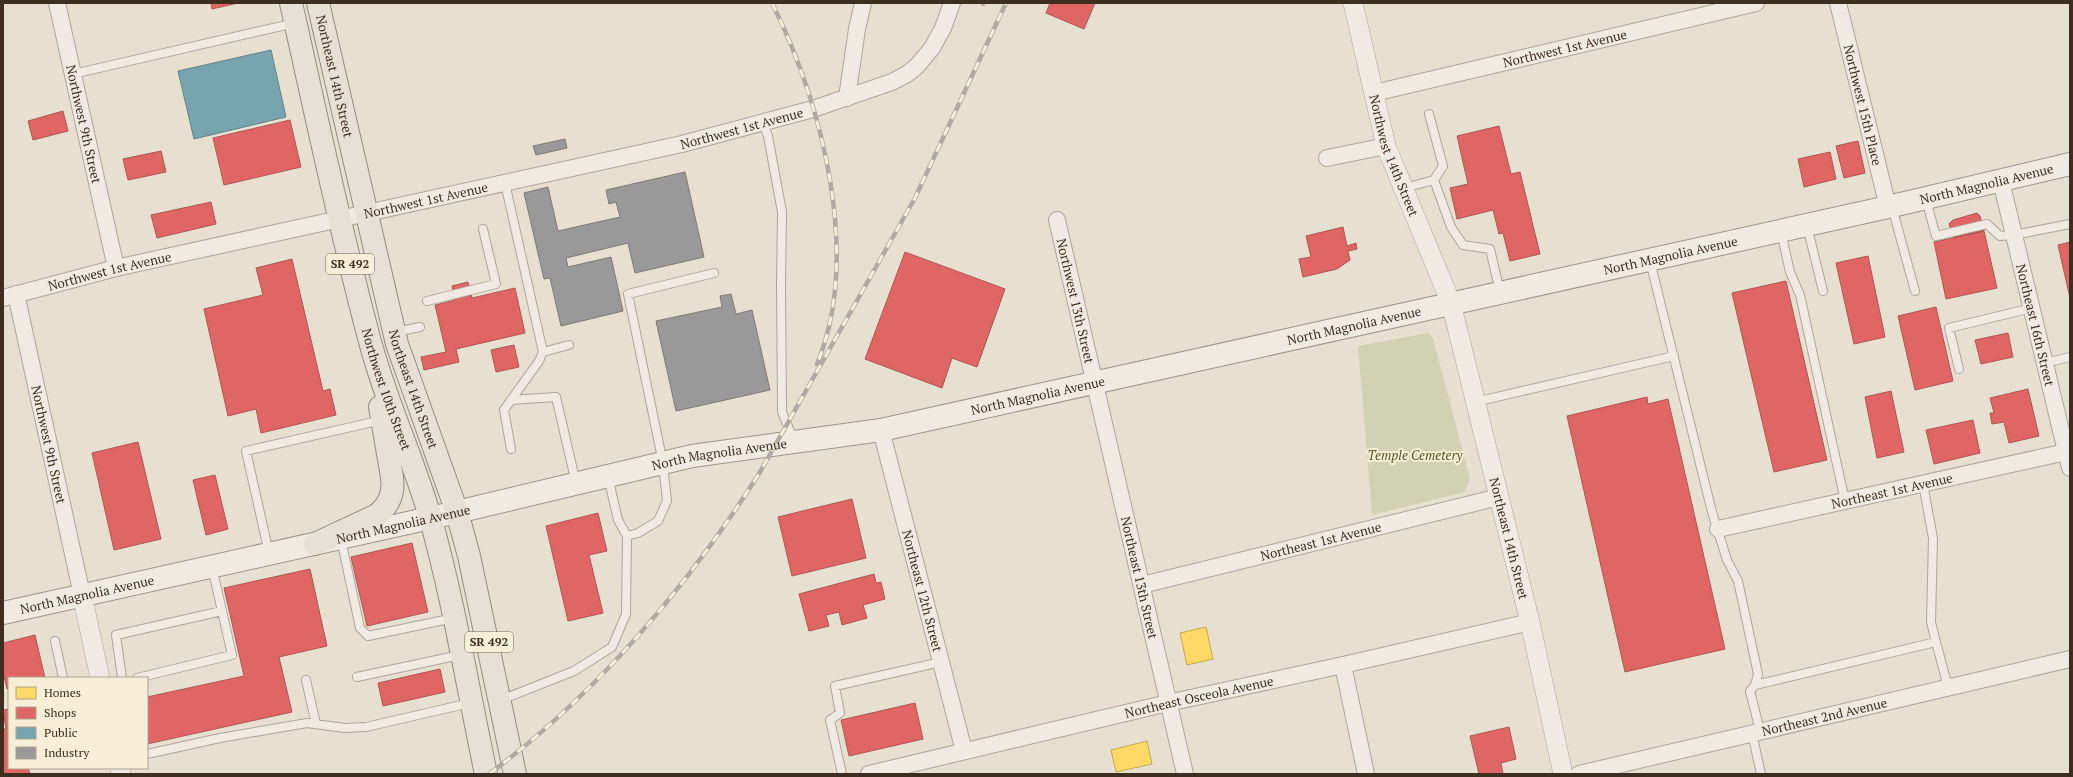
<svg xmlns="http://www.w3.org/2000/svg" width="2073" height="777" font-family="'PT Serif',serif">
  <style>
    .cemetery { fill: #d1d1b3 }
    .homes { fill: #ffd966; stroke: #c5a651 }
    .shops { fill: #e06666; stroke: #af5551 }
    .public { fill: #76a5af; stroke: #658184 }
    .industry { fill: #999; stroke: #7d7975 }
    .lines { fill: none; stroke-linecap: round; stroke-linejoin: round }
    .service-casing { stroke: #ada599; stroke-width: 10 }
    .minor-casing { stroke: #ada599; stroke-width: 18 }
    .tertiary-casing { stroke: #ada599; stroke-width: 20 }
    .secondary-casing { stroke: #9c958a; stroke-width: 24 }
    .primary-casing { stroke: #928b80; stroke-width: 24 }
    .service { stroke: #efebe3; stroke-width: 8 }
    .minor { stroke: #efebe3; stroke-width: 16 }
    .tertiary { stroke: #efebe3; stroke-width: 19 }
    .secondary { stroke: #efebe3; stroke-width: 22 }
    .primary { stroke: #e6e1d4; stroke-width: 22 }
    .rail-casing { stroke: #afaaa2; stroke-width: 4.5 }
    .rail { stroke: #f7eed8; stroke-width: 3; stroke-dasharray: 9; stroke-linecap: butt }
    .labels { text-anchor: middle; stroke-width: 4; stroke-linejoin: round; paint-order: stroke }
    .shield { fill: #f7eed8; stroke: #756857; stroke-width: 1 }
    .shield-label { font-size: 12px; font-weight: bold; fill: #3d2e20 }
    .street-label { font-size: 13px; fill: #3d2e20; stroke: #f7eed8 }
    .park-label { font-size: 13px; font-style: italic; fill: #4d5a26; stroke: #f7eed8 }
  </style>
  <rect width="100%" height="100%" fill="#e7e0d1"/>
  <!-- cemetery -->
  <path class="cemetery" d="M1428 333 1433 338 1470 479 1465 492 1372 515 1358 346Z"/>
  <!-- homes -->
  <path class="homes" d="M1206 627 1213 659 1187 665 1180 633Z
    M1147 741 1152 764 1116 772 1111 750Z"/>
  <!-- shops -->
  <path class="shops" d="M211 3H238L212 9Z
    M1050 3H1095L1084 29 1046 13Z
    M63 111 68 131 33 140 28 121Z
    M290 120 301 167 224 185 213 138Z
    M1499 126 1511 174 1520 172 1540 254 1510 261 1503 233 1499 234 1493 210 1457 219 1450 188 1468 184 1457 136Z
    M1858 141 1865 173 1844 178 1836 146Z
    M161 151 166 172 128 180 123 159Z
    M1830 152 1836 179 1804 187 1798 159Z
    M211 202 216 224 157 238 151 215Z
    M1977 213 1980 216 1984 231 1954 238 1949 224 1953 220Z
    M1343 227 1347 246 1356 243 1357 249 1348 251 1350 260 1337 269 1303 277 1299 259 1311 257 1306 236Z
    M1984 231 1997 288 1946 299 1934 242Z
    M2070 242V298L2058 245Z
    M905 252 1005 289 977 367 952 358 942 388 865 359Z
    M1868 256 1885 337 1854 344 1836 263Z
    M292 259 323 391 330 389 336 415 261 433 256 409 228 416 204 309 263 295 256 268Z
    M1786 281 1827 460 1774 472 1732 293Z
    M468 282 472 298 515 288 525 333 456 349 459 362 424 370 421 357 446 352 435 305 455 300 452 286Z
    M1936 307 1953 381 1915 390 1898 316Z
    M2008 333 2013 357 1981 364 1975 340Z
    M514 345 519 367 496 372 491 350Z
    M2028 389 2039 436 2009 443 2004 422 1992 424 1990 413H1994L1990 398Z
    M1891 391 1904 452 1877 458 1865 397Z
    M1647 397 1648 404 1668 399 1725 649 1625 672 1567 416Z
    M1973 420 1980 453 1934 464 1926 430Z
    M138 442 161 539 114 550 92 453Z
    M215 475 228 529 206 535 193 480Z
    M852 499 866 558 792 576 778 517Z
    M598 513 607 551 589 555 603 613 568 621 546 526Z
    M412 543 428 612 367 626 351 557Z
    M310 569 327 646 279 657 292 712 147 744V697L244 676 224 588Z
    M874 574 876 583 881 582 885 599 863 605 867 618 842 625 839 612 826 615 829 626 809 631 799 594Z
    M35 635 45 678H9V689H7L3 672V643Z
    M440 669 445 692 383 706 378 683Z
    M915 703 923 739 849 756 841 720Z
    M9 709V768H28L30 774H3V729H6L3 710Z
    M1509 727 1516 759 1501 763 1503 774H1479L1470 736Z"/>
  <!-- public -->
  <path class="public" d="M271 50 286 117 194 139 178 71Z"/>
  <!-- industry -->
  <path class="industry" d="M565 139 567 148 536 155 533 146Z
    M685 172 704 257 635 273 628 243 566 258 568 267 611 257 623 311 561 326 550 278 544 279 524 193 548 187 558 231 620 217 616 202 609 204 606 190Z
    M731 294 736 314 752 310 770 390 676 411 656 321 722 307 720 296Z"/>
  <g class="lines">
    <!-- service casing -->
    <g class="service-casing">
      <path id="service" d="M73 74 295 23
        M1429 114 1443 166 1434 180
        M763 123 768 136 782 212 781 284 782 412 794 441
        M505 183 543 352 539 361 504 410 511 449
        M1404 188 1434 180 1451 227 1463 245 1490 249 1500 292
        M1926 200 1936 236 1987 224 2000 236 2014 235 2070 224
        M1892 207 1915 291
        M1807 226 1823 291
        M1781 232 1790 272 1800 295 1845 501
        M1650 261 1712 512 1727 560 1738 581 1758 674 1755 685 1750 691 1760 731
        M427 301 496 284 483 229
        M395 332 420 327
        M543 352 569 345
        M2045 363 2070 357
        M1959 369 1949 328 2032 308
        M511 400 556 397 576 483
        M1475 402 1674 356
        M608 477 618 520 627 536 638 533 658 521 667 501 663 463 628 294 714 273
        M1923 484 1933 538 1931 622 1936 642
        M341 539 360 628 368 636 454 618
        M269 553 246 451 382 420
        M212 567 222 611
        M55 641 63 678
        M357 677 460 655
        M122 678 116 635 222 611 232 655 137 678
        M306 680 316 724
        M1755 685 1936 642 1948 687
        M501 700 574 671 612 647 626 614 627 536
        M1752 733 1761 774
        M147 754 220 738 307 723 345 728 366 727 470 703
        M842 774 830 720 840 713 835 686 941 662"/>
    </g>
    <!-- minor casing -->
    <g class="minor-casing">
      <g id="minor">
        <path id="s1" d="M57 3 116 268"/>
        <path id="s2" d="M1838 3 1888 207"/>
        <path id="s3" d="M1374 93 1756 3"/>
        <path d="M847 98 857 29 863 3"/>
        <path d="M1327 158 1386 146"/>
        <path id="s4" d="M2001 181 2070 468"/>
        <path id="s5" d="M1057 220 1185 774"/>
        <path id="s6" d="M16 294 82 595"/>
        <path id="s7" d="M3 298 116 268 682 144 813 109 892 82 907 74 917 66 932 48 943 28 952 3"/>
        <path id="s8" d="M881 430 964 751"/>
        <path id="s9" d="M1718 529 2066 452"/>
        <path id="s10" d="M1142 585 1499 497"/>
        <path d="M1343 665 1366 774"/>
        <path id="s11" d="M869 774 1168 703 1343 665 1530 622"/>
        <path id="s12" d="M1579 774 2070 659"/>
      </g>
    </g>
    <!-- tertiary casing -->
    <g class="tertiary-casing">
      <g id="tertiary">
        <path id="s13" d="M1353 3 1386 146 1451 303 1530 622 1563 774"/>
        <path d="M82 595 100 678"/>
        <path d="M120 768 121 774"/>
      </g>
    </g>
    <!-- secondary casing -->
    <g class="secondary-casing">
      <g id="secondary">
        <path id="s14" d="M3 613 457 512 692 456 881 430 1888 207 2070 164"/>
      </g>
    </g>
    <!-- primary casing -->
    <g class="primary-casing">
      <g id="primary">
        <path id="s15" d="M291 3C316 114 339 225 368 334 384 398 413 457 431 520 454 603 468 689 486 774"/>
        <path id="s16" d="M318 3 397 344 457 512 469 556 515 774"/>
        <path d="M315 544 377 515C390 504 394 493 392 477L380 407"/>
      </g>
    </g>
    <!-- service -->
    <use href="#service" class="service"/>
    <!-- minor -->
    <use href="#minor" class="minor"/>
    <!-- tertiary -->
    <use href="#tertiary" class="tertiary"/>
    <!-- secondary -->
    <use href="#secondary" class="secondary"/>
    <!-- primary -->
    <use href="#primary" class="primary"/>
    <!-- rail casing -->
    <g class="rail-casing">
      <path id="rail" d="M772 3C822 104 862 256 817 364
        M983 4V3
        M489 774C597 694 689 585 760 472L915 198 1006 3"/>
    </g>
    <!-- rail -->
    <use href="#rail" class="rail"/>
  </g>
  <g class="labels">
    <!-- shield labels -->
    <g class="shield">
      <rect x="326" y="254" width="48" height="20" rx="3"/>
      <rect x="465" y="632" width="48" height="20" rx="3"/>
    </g>
    <g class="shield-label">
      <text x="350" y="268">SR 492</text>
      <text x="489" y="646">SR 492</text>
    </g>
    <!-- street labels -->
    <g class="street-label">
      <text dy="5" stroke="none"><textPath href="#s3" startOffset="196">Northwest 1st Avenue</textPath></text>
      <text dy="5" stroke="none"><textPath href="#s16" startOffset="75">Northeast 14th Street</textPath></text>
      <text dy="5" stroke="none"><textPath href="#s2" startOffset="105">Northwest 15th Place</textPath></text>
      <text dy="5" stroke="none"><textPath href="#s1" startOffset="124">Northwest 9th Street</textPath></text>
      <text dy="5" stroke="none"><textPath href="#s7" startOffset="758">Northwest 1st Avenue</textPath></text>
      <text dy="5" stroke="none"><textPath href="#s13" startOffset="158">Northwest 14th Street</textPath></text>
      <text dy="5" stroke="none"><textPath href="#s14" startOffset="2030">North Magnolia Avenue</textPath></text>
      <text dy="5" stroke="none"><textPath href="#s7" startOffset="434">Northwest 1st Avenue</textPath></text>
      <text dy="5" stroke="none"><textPath href="#s14" startOffset="1706">North Magnolia Avenue</textPath></text>
      <text dy="5" stroke="none"><textPath href="#s7" startOffset="110">Northwest 1st Avenue</textPath></text>
      <text dy="5" stroke="none"><textPath href="#s5" startOffset="83">Northwest 13th Street</textPath></text>
      <text dy="5" stroke="none"><textPath href="#s14" startOffset="1382">North Magnolia Avenue</textPath></text>
      <text dy="5" stroke="none"><textPath href="#s4" startOffset="148">Northeast 16th Street</textPath></text>
      <text dy="5" stroke="none"><textPath href="#s15" startOffset="398">Northwest 10th Street</textPath></text>
      <text dy="5" stroke="none"><textPath href="#s16" startOffset="398">Northeast 14th Street</textPath></text>
      <text dy="5" stroke="none"><textPath href="#s14" startOffset="1058">North Magnolia Avenue</textPath></text>
      <text dy="5" stroke="none"><textPath href="#s6" startOffset="154">Northwest 9th Street</textPath></text>
      <text dy="5" stroke="none"><textPath href="#s14" startOffset="734">North Magnolia Avenue</textPath></text>
      <text dy="5" stroke="none"><textPath href="#s9" startOffset="178">Northeast 1st Avenue</textPath></text>
      <text dy="5" stroke="none"><textPath href="#s14" startOffset="410">North Magnolia Avenue</textPath></text>
      <text dy="5" stroke="none"><textPath href="#s13" startOffset="559">Northeast 14th Street</textPath></text>
      <text dy="5" stroke="none"><textPath href="#s10" startOffset="184">Northeast 1st Avenue</textPath></text>
      <text dy="5" stroke="none"><textPath href="#s5" startOffset="367">Northeast 13th Street</textPath></text>
      <text dy="5" stroke="none"><textPath href="#s8" startOffset="166">Northeast 12th Street</textPath></text>
      <text dy="5" stroke="none"><textPath href="#s14" startOffset="86">North Magnolia Avenue</textPath></text>
      <text dy="5" stroke="none"><textPath href="#s11" startOffset="339">Northeast Osceola Avenue</textPath></text>
      <text dy="5" stroke="none"><textPath href="#s12" startOffset="252">Northeast 2nd Avenue</textPath></text>
    </g>
    <!-- park labels -->
    <g class="park-label">
      <text x="1415" y="460">Temple Cemetery</text>
    </g>
  </g>
  <!-- border -->
  <rect width="2073" height="777" fill="none" stroke="#3d2e20" stroke-width="8"/>
  <!-- legend -->
  <rect x="8" y="677" width="140" height="92" fill="#f7eed8" stroke="#ada18e"/>
  <rect x="16" y="687" width="20" height="12" fill="#ffd966" stroke="#ada18e"/>
  <text x="44" y="697" font-size="12" fill="#3d2e20">Homes</text>
  <rect x="16" y="707" width="20" height="12" fill="#e06666" stroke="#ada18e"/>
  <text x="44" y="717" font-size="12" fill="#3d2e20">Shops</text>
  <rect x="16" y="727" width="20" height="12" fill="#76a5af" stroke="#ada18e"/>
  <text x="44" y="737" font-size="12" fill="#3d2e20">Public</text>
  <rect x="16" y="747" width="20" height="12" fill="#999999" stroke="#ada18e"/>
  <text x="44" y="757" font-size="12" fill="#3d2e20">Industry</text>
</svg>
